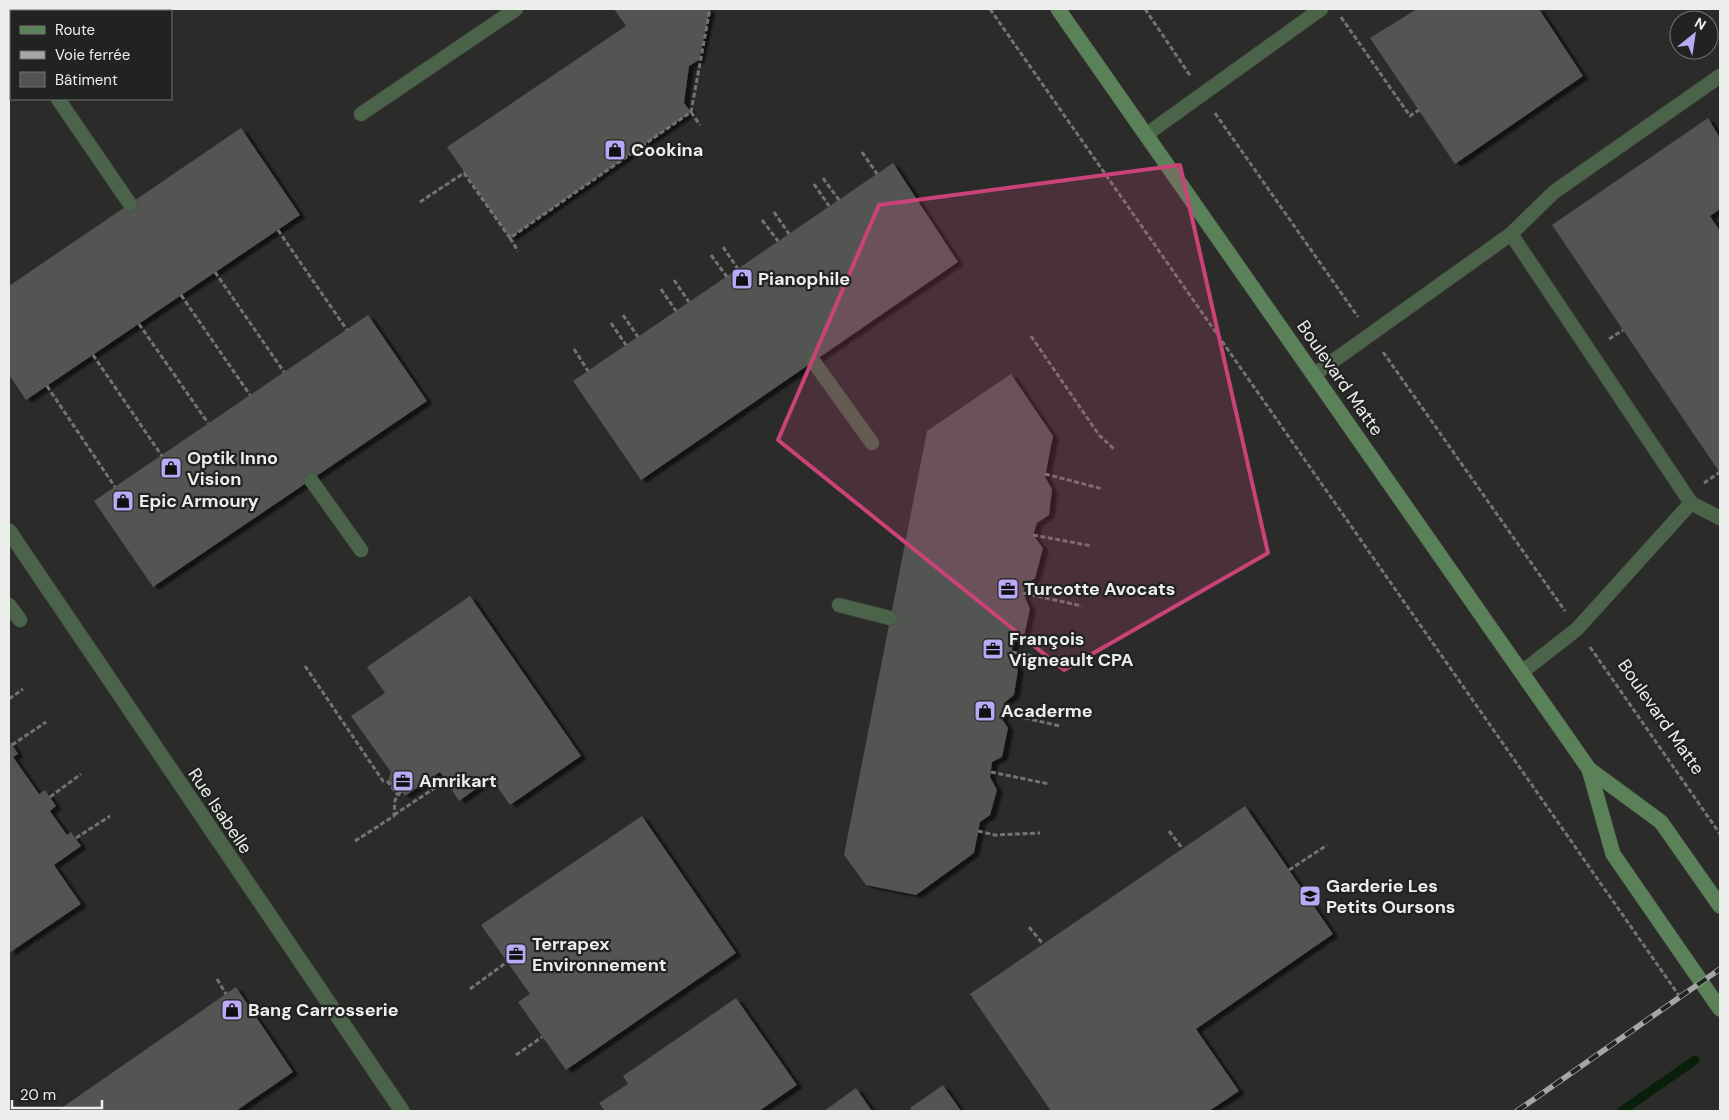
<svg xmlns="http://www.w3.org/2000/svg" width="1729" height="1120" font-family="'DM Sans',sans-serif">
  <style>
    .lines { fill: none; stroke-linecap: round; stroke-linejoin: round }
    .stream { stroke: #091f09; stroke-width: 9 }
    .building { fill: #525452; filter: url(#shadow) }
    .service-casing { stroke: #464745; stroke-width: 15 }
    .minor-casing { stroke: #464745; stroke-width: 16 }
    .secondary-casing { stroke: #464745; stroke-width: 16 }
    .path { stroke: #737472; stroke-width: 3; stroke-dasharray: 5 2.5; stroke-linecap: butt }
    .service { stroke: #4b6349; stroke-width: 14 }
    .minor { stroke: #4b6349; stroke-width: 15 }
    .secondary { stroke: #5b8159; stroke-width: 15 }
    .rail-casing { stroke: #a5a7a5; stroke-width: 5.5 }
    .rail { stroke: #212321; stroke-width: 4; stroke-dasharray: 11; stroke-linecap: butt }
    .marked { fill: #ca4378; fill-opacity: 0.2; stroke: #ca4378; stroke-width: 4; stroke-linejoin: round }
    .labels { text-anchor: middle; stroke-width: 4.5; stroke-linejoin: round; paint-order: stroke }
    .poi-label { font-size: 18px; font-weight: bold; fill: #eceeec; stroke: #212321; text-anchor: start }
    .street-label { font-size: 18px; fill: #eceeec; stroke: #212321 }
  </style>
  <defs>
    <filter id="shadow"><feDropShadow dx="5.5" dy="3" stdDeviation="1" flood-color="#0009"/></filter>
  </defs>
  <rect width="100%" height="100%" fill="#2b2c2a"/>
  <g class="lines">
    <!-- stream -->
    <path class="stream" d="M1622 1111 1695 1060"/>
  </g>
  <!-- building -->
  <path class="building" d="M9 9H123L120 11H11V86L9 88Z
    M614 9H710L699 60 689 66 684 103 691 112 510 238 447 147 626 26Z
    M1417 9H1539L1583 76 1455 164 1370 38Z
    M1708 118 1720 138V209L1710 216 1720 231V473L1552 225Z
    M241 128 300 215 26 400 9 375V286Z
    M893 163 958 262 641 480 573 381Z
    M368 315 427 401 153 587 94 501Z
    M1011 374 1053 436 1045 477 1052 489 1049 515 1037 523 1033 535 1043 548 1035 578 1025 585 1023 593 1030 609 1024 636 1014 643 1010 656 1018 670 1014 695 1004 703 1002 719 1008 728 1002 757 992 762 990 777 997 790 990 815 980 822 974 853 916 895 866 885 844 855 927 431Z
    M470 596 581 756 510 805 491 778 459 801 440 772 405 796 401 791 395 790 388 782 391 772 351 716 385 693 367 667Z
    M9 740 18 754 13 757 39 794 45 790 56 806 50 811 67 835 71 832 81 846 54 865 81 904 9 953Z
    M1245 806 1333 934 1196 1029 1239 1091 1209 1111H1051L970 994Z
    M642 816 736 953 566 1070 518 1002 530 994 481 925Z
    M236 987 293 1072 236 1111H57Z
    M736 998 797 1085 759 1111H605L599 1103 628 1084 623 1076Z
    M943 1085 961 1111H912L910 1108Z
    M856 1088 872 1111H824Z"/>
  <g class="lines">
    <!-- service casing -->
    <g class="service-casing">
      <path id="service" d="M58 99 130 204
        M361 114 516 9
        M1147 134 1321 9
        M1511 234 1691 503 1720 518
        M813 361 872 443
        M1315 374 1511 234 1554 192 1720 76
        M311 480 361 550
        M9 605 20 620
        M839 605 890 618
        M1522 672 1577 629 1691 503"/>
    </g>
    <!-- minor casing -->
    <g class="minor-casing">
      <path id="minor" d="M9 531 402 1111"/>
    </g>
    <!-- secondary casing -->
    <g class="secondary-casing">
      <path id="secondary" d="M1058 9 1589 769 1661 822 1720 906
        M1589 769 1613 854 1720 1009"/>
    </g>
    <!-- path -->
    <path class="path" d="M990 9 1680 997
      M1145 9 1191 77
      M1341 17 1410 116 1419 110
      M691 112 700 125
      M1215 113 1358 317
      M862 152 877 174
      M823 178 839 200
      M814 184 829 206
      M420 202 464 173 510 238 691 112 710 9
      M774 212 789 234
      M762 220 778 241
      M278 230 347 330
      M510 238 518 251
      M723 247 738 269
      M711 255 727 277
      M215 272 284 372
      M674 280 689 302
      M661 289 676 311
      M181 295 250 395
      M623 315 638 337
      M611 323 626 345
      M139 324 208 423
      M1031 336 1099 435 1115 450
      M1609 339 1623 330
      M574 349 588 371
      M1383 352 1565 611
      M93 355 162 456
      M47 386 115 487
      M1045 474 1103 489
      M1704 483 1720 472
      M1033 535 1092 546
      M1023 593 1082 606
      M1590 647 1720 834
      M1012 652 1071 663
      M305 666 383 781 388 782 398 795
      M9 699 23 689
      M1003 713 1060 726
      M12 745 46 722
      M991 772 1049 784
      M50 797 81 774
      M394 815 441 784
      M978 831 995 835 1040 833
      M1169 831 1182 848
      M76 838 110 816
      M355 841 394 816 395 800 401 791
      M1289 870 1327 845
      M1029 927 1043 944
      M217 979 226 994
      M470 989 507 962
      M516 1055 542 1037"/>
    <!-- service -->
    <use href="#service" class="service"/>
    <!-- minor -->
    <use href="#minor" class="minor"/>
    <!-- secondary -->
    <use href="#secondary" class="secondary"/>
    <!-- rail casing -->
    <g class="rail-casing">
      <path id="rail" d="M1517 1111 1720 969"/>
    </g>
    <!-- rail -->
    <use href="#rail" class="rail"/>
  </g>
  <!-- marked area -->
  <path class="marked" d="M1180 165 1268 553 1064 670 778 440 879 205Z"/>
  <!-- icons -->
  <defs>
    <g id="shop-square" transform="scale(1.125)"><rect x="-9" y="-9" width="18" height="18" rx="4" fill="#baaaf6" stroke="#212321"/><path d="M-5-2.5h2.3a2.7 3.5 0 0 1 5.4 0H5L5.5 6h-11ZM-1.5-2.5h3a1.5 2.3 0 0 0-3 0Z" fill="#111"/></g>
    <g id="office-square" transform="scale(1.125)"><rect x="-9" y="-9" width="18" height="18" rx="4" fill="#baaaf6" stroke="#212321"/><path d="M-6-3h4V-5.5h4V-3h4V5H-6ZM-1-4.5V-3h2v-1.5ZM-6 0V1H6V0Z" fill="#111"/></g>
    <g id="school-square" transform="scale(1.125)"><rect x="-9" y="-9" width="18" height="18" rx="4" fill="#baaaf6" stroke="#212321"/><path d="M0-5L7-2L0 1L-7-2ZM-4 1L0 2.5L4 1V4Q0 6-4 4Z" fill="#111"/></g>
  </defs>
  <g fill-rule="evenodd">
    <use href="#shop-square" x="615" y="150"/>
    <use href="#shop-square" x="742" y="279"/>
    <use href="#shop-square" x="171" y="468"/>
    <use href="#shop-square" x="123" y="501"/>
    <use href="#office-square" x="1008" y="589"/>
    <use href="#office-square" x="993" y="649"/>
    <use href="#shop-square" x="985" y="711"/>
    <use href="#office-square" x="403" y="781"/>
    <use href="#school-square" x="1310" y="896"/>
    <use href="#office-square" x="516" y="954"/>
    <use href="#shop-square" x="232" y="1010"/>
  </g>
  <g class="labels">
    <!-- poi labels -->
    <g class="poi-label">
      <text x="631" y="156">Cookina</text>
      <text x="758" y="285">Pianophile</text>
      <text x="187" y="464">Optik Inno<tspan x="187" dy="21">Vision</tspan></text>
      <text x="139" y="507">Epic Armoury</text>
      <text x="1024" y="595">Turcotte Avocats</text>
      <text x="1009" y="645">François<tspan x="1009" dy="21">Vigneault CPA</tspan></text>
      <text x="1001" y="717">Acaderme</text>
      <text x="419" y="787">Amrikart</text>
      <text x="1326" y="892">Garderie Les<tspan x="1326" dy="21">Petits Oursons</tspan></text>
      <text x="532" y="950">Terrapex<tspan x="532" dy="21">Environnement</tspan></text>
      <text x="248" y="1016">Bang Carrosserie</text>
    </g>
    <!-- street labels -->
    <g class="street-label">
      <text transform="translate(1340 378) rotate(55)" y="6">Boulevard Matte</text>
      <text transform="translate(1661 717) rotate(55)" y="6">Boulevard Matte</text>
      <text transform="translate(220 811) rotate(56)" y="6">Rue Isabelle</text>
    </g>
  </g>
  <!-- border -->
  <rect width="1729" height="1120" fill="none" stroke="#eceeec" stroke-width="20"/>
  <!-- legend -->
  <rect x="10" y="10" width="162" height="90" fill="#212321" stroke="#727472"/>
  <rect x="20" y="26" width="25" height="8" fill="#5b8159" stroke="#727472"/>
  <text x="55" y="35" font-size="15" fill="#eceeec">Route</text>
  <rect x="20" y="51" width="25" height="8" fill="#a5a7a5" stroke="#727472"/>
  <text x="55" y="60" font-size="15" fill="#eceeec">Voie ferrée</text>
  <rect x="20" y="72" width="25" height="15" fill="#525452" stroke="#727472"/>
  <text x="55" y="85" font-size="15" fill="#eceeec">Bâtiment</text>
  <!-- north arrow -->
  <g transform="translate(1694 35) rotate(30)"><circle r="24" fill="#212321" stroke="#727472"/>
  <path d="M0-4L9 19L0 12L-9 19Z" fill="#baaaf6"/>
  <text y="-8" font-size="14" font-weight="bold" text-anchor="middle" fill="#eceeec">N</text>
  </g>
  <!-- scale -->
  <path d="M12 1100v8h90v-8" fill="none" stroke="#eceeec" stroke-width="2.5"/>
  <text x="20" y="1100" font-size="15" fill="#eceeec" stroke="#212321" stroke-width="4" paint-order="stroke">20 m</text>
</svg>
